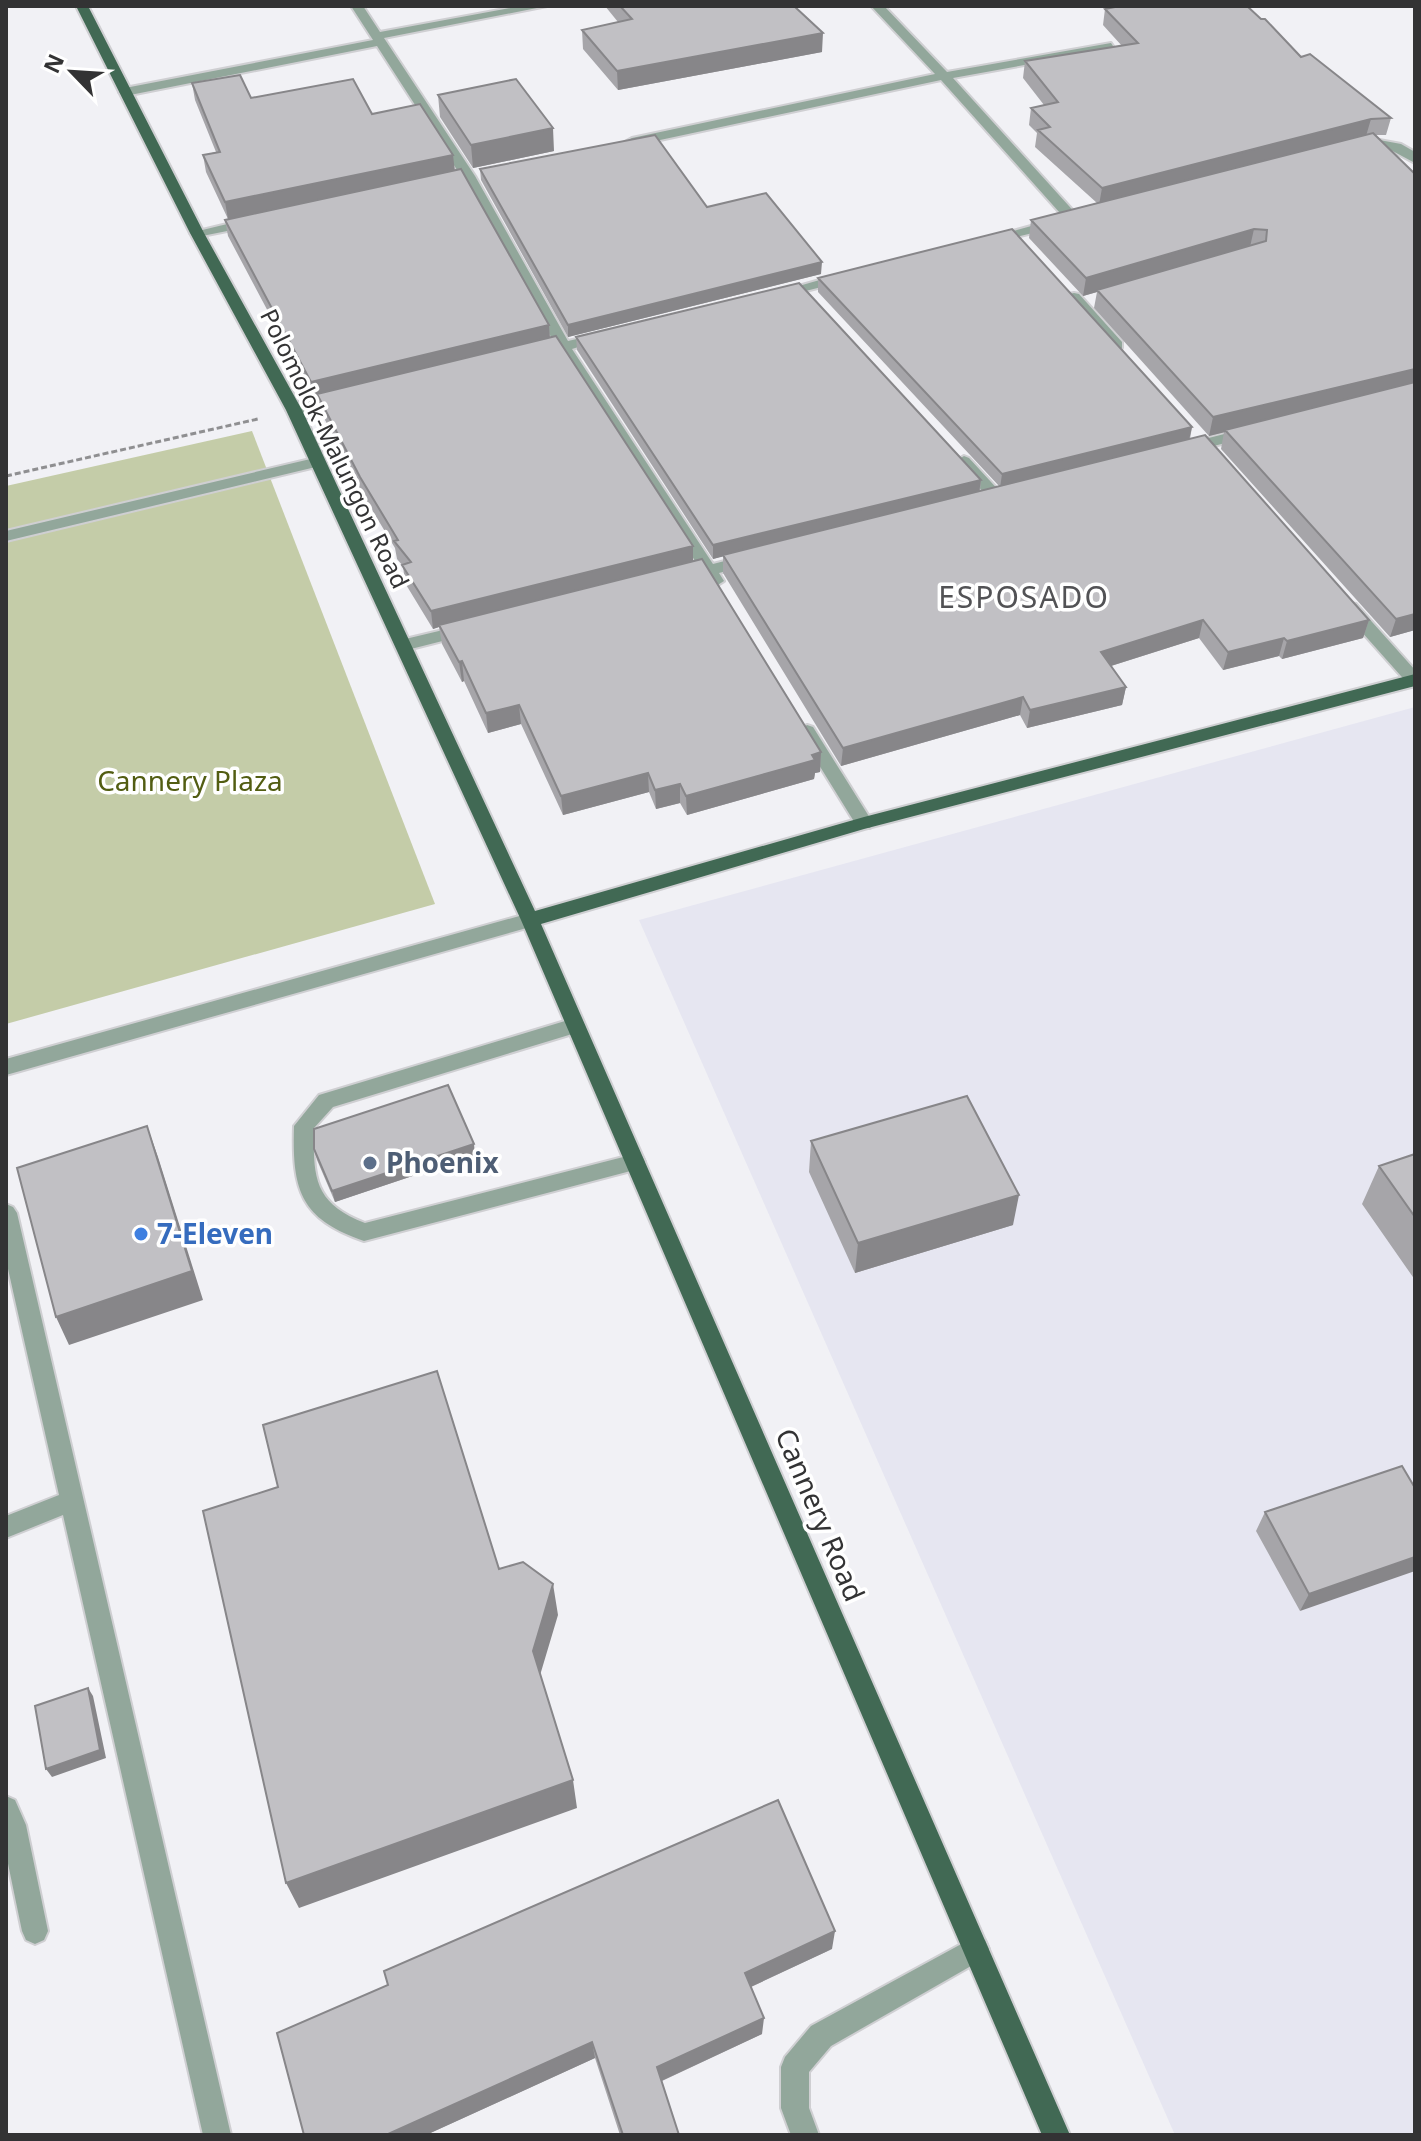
<svg xmlns="http://www.w3.org/2000/svg" width="1421" height="2141" font-family="'Noto Sans',sans-serif">
  <style>
    .built { fill: #e6e6f1 }
    .green { fill: #c4cca8 }
    .lines { fill: none; stroke-linecap: round; stroke-linejoin: round }
    .minor-casing { stroke: #cfcfd2; stroke-width: 4 }
    .major-casing { stroke: #cfcfd2; stroke-width: 4 }
    .path { stroke: #8f8f91; stroke-width: 3; stroke-dasharray: 6 3; stroke-linecap: butt }
    .minor { fill: #92a79b; fill-rule: evenodd }
    .major { fill: #416954; fill-rule: evenodd }
    .wall { fill: #a6a5a9 }
    .shaded-wall { fill: #878689 }
    .building { fill: #c1c0c4; stroke: #878689; stroke-width: 2 }
    .service-dot { fill: #5c6f8a; stroke: #fff; stroke-width: 3 }
    .shop-dot { fill: #3f7fe0; stroke: #fff; stroke-width: 3 }
    .labels { text-anchor: middle; stroke-width: 7; stroke-linejoin: round; paint-order: stroke }
    .far-street-label { font-size: 24px; fill: #333334; stroke: #fff }
    .park-label { font-size: 28px; fill: #525d12; stroke: #fff }
    .service-label { font-size: 28px; font-weight: bold; fill: #4e5e75; stroke: #fff; text-anchor: start }
    .shop-label { font-size: 28px; font-weight: bold; fill: #366cbe; stroke: #fff; text-anchor: start }
    .street-label { font-size: 28px; fill: #333334; stroke: #fff }
    .neighbourhood-label { font-size: 30px; letter-spacing: 2px; fill: #525255; stroke: #fff }
  </style>
  <rect width="100%" height="100%" fill="#f1f1f5"/>
  <!-- built -->
  <path class="built" d="M1415 707V2135H1175L639 920Z"/>
  <!-- green -->
  <path class="green" d="M252 431 435 904 6 1024V486Z"/>
  <g class="lines">
    <!-- minor casing -->
    <g class="minor-casing">
      <path id="minor" d="M351 6H363L380 32 521 6H547L384 38 475 176 568 341 603 333 610 337 572 349 713 564 748 555 754 556V564L719 573 724 581 716 586 710 585 705 576 680 580V572L699 567 560 352 537 357 530 353 555 344 461 176 377 46 125 96 119 92 125 88 373 40Z
        M871 6H884L947 72 1111 43 1113 46 1107 50 953 78 1078 216V222H1068L941 80 632 146 625 142 632 138 935 74Z
        M1374 139 1401 144 1415 152V163L1387 148 1359 149 1352 145Z
        M252 218 259 222 257 225 197 237 190 233Z
        M1053 220 1058 221V227L991 243 984 239Z
        M844 273 851 277 849 280 778 298 771 294Z
        M1074 293 1079 294 1122 342V348H1112L1069 300V294Z
        M343 394 350 398 348 401 294 415 286 410 289 407Z
        M1248 428 1253 430V436L1186 453 1178 448 1181 445Z
        M964 456 969 458 1002 494V500H990L959 464 956 461Z
        M319 457 324 459V465L6 541V531Z
        M1350 603 1356 604 1415 670V687L1409 685 1344 612 1342 608 1344 604Z
        M464 625 470 626 472 630 470 634 403 651 395 645 397 641Z
        M807 725 813 727 870 818 873 823 870 828H858L798 731Z
        M530 913 537 915 539 920 537 925 6 1075V1059Z
        M575 1018 582 1021 585 1026 582 1031 333 1107 314 1128C313 1178 314 1203 365 1223L635 1154 642 1156 645 1162 642 1168 364 1241C300 1219 292 1190 294 1126L319 1095Z
        M6 1204 13 1207 17 1213 231 2135H203L63 1515 6 1538V1516L59 1495 6 1260Z
        M6 1796 15 1800 26 1825 48 1931 44 1940 35 1944 26 1940 22 1931 6 1854Z
        M976 1936 985 1940 989 1949 985 1958 831 2046 809 2072V2108L819 2135H791L781 2108V2067L785 2057 811 2026Z"/>
    </g>
    <!-- major casing -->
    <g class="major-casing">
      <path id="major" d="M76 6H88L204 233 302 410 535 911 864 817 1415 674V686L864 829 541 924 1070 2135H1042L521 920 286 410 190 233Z"/>
    </g>
    <!-- path -->
    <path class="path" d="M6 476 258 419"/>
    <!-- minor -->
    <use href="#minor" class="minor"/>
    <!-- major -->
    <use href="#major" class="major"/>
  </g>
  <!-- wall -->
  <path class="wall" d="M605 6H794L822 52 618 90 583 49 582 30 618 22Z
    M1105 9 1301 57 1391 118 1386 135H1376L1415 174V630L1390 637 1221 449 1224 432 1209 436 1094 308 1097 292 1083 296 1029 238 1031 220 1097 203 1035 147 1037 133 1029 125 1031 108 1044 105 1023 78 1025 61 1122 46 1103 25Z
    M192 83 251 98 372 114 455 170 549 325 550 338 693 546V561L821 752 820 772 815 773 814 779 687 815 680 803 656 809 649 792 563 815 521 724 488 733 464 681 462 682 442 644 439 627 433 629 405 583 403 566 397 559 395 548 363 495 321 412 318 397 314 398 228 236 225 220 228 219 206 172 203 155 216 152 195 100Z
    M438 95 554 151 473 168 440 117Z
    M480 169 707 207 821 274 568 337 481 180Z
    M818 278 1192 427 1190 439 1369 620 1363 638 1282 659 1279 656 1223 670 1199 638 1111 666 1126 687 1122 705 1027 728 1020 715 841 766 723 573V556L713 559 577 350 576 337 981 480 980 491 999 486 818 292Z
    M811 1141 1013 1225 855 1273 809 1172Z
    M314 1149 475 1155 335 1202 317 1160Z
    M1415 1154V1280L1362 1204 1379 1166Z
    M1415 1488 1300 1611 1256 1531 1265 1512Z
    M832 1949 751 1987 762 2034 662 2081 679 2135H620L595 2058 426 2135H304Z"/>
  <!-- shaded-wall -->
  <path class="shaded-wall" d="M823 33 822 52 618 90 617 71Z
    M1371 119 1366 136 1099 205 1102 188Z
    M553 128 554 151 473 168 471 145Z
    M453 155 455 172 228 219 225 202Z
    M1254 229 1250 247 1097 290V292L1083 296 1086 278Z
    M822 262 821 274 568 337V325Z
    M549 325 550 341 317 394 318 397 314 398 311 382Z
    M1415 369V386L1209 436 1213 417Z
    M1192 427 1189 440 1000 488 1002 474Z
    M981 480 979 493 713 559V545Z
    M693 546V564L439 625V627L433 629 431 611Z
    M1415 614V630L1390 637 1396 619Z
    M1203 620 1199 638 1098 670 1101 652Z
    M1369 620 1363 638 1282 659 1287 641Z
    M1284 638 1279 656 1223 670 1228 652Z
    M462 661 464 681 462 682 459 662Z
    M1126 687 1122 705 1027 728 1030 710Z
    M1023 697 1020 715 841 766 843 748Z
    M519 705 521 724 488 733 486 713Z
    M821 752 820 772 815 773 814 779 687 815 686 796Z
    M648 773 649 792 563 815 561 796Z
    M680 784V803L656 809 655 790Z
    M147 1126 158 1157 203 1300 69 1345 56 1317Z
    M474 1144 475 1155 335 1202 332 1191Z
    M1019 1195 1013 1225 855 1273 858 1243Z
    M1415 1557V1571L1300 1611 1309 1594Z
    M553 1584 558 1615 538 1682 533 1651Z
    M88 1688 93 1696 106 1758 52 1777 46 1769Z
    M573 1780 577 1808 299 1908 286 1883Z
    M835 1931 832 1949 744 1990 745 1973Z
    M764 2018 762 2034 659 2082 657 2067Z
    M592 2042 595 2058 426 2135H386Z"/>
  <!-- building -->
  <path class="building" d="M620 6H794L823 33 617 71 582 30 632 19Z
    M1120 6H1247L1261 19H1265L1301 57 1310 54 1391 118 1371 119 1102 188 1038 130 1050 127 1031 108 1058 102 1025 61 1138 43 1105 9Z
    M240 75 251 98 353 79 372 114 420 104 453 155 225 202 203 155 220 152 192 83Z
    M516 79 553 128 471 145 438 95Z
    M1373 133 1415 174V369L1213 417 1097 290 1266 241 1267 230 1254 229 1086 278 1031 220Z
    M655 135 707 207 766 193 822 262 568 325 480 169Z
    M461 169 549 325 311 382 225 220Z
    M1012 229 1192 427 1002 474 818 278Z
    M799 283 981 480 713 545 576 337Z
    M556 336 693 546 431 611 402 565 411 562 394 541 398 540 360 477 317 394Z
    M1415 382V614L1396 619 1225 430Z
    M1205 435 1369 620 1287 641 1284 638 1228 652 1203 620 1101 652 1126 687 1030 710 1023 697 843 748 723 555Z
    M702 559 821 752 812 755 815 760 686 796 680 784 655 790 648 773 561 796 519 705 486 713 462 661 459 662 439 625Z
    M448 1085 474 1144 332 1191 314 1149V1129Z
    M967 1096 1019 1195 858 1243 811 1141Z
    M147 1126 192 1271 56 1317 17 1168Z
    M1415 1154V1217L1379 1166Z
    M437 1371 499 1569 523 1562 553 1584 533 1651 573 1780 286 1883 203 1511 278 1487 263 1425Z
    M1402 1466 1415 1488V1557L1309 1594 1265 1512Z
    M88 1688 100 1750 46 1769 35 1706Z
    M778 1800 835 1931 745 1973 764 2018 657 2067 679 2135H623L592 2042 386 2135H304L277 2033 388 1985 384 1971Z"/>
  <!-- markers -->
  <circle class="service-dot" cx="370" cy="1163" r="8"/>
  <circle class="shop-dot" cx="141" cy="1234" r="8"/>
  <g class="labels">
    <!-- far-street labels -->
    <g class="far-street-label">
      <text transform="translate(334 449) rotate(64)" y="8">Polomolok-Malungon Road</text>
    </g>
    <!-- park labels -->
    <g class="park-label">
      <text x="190" y="791">Cannery Plaza</text>
    </g>
    <!-- service labels -->
    <g class="service-label">
      <text x="386" y="1173">Phoenix</text>
    </g>
    <!-- shop labels -->
    <g class="shop-label">
      <text x="157" y="1244">7-Eleven</text>
    </g>
    <!-- street labels -->
    <g class="street-label">
      <text transform="translate(820 1515) rotate(67)" y="10">Cannery Road</text>
    </g>
    <!-- neighbourhood labels -->
    <g class="neighbourhood-label">
      <text x="1024" y="608">ESPOSADO</text>
    </g>
  </g>
  <!-- border -->
  <rect width="1421" height="2141" fill="none" stroke="#333334" stroke-width="16"/>
  <!-- north arrow -->
  <g transform="translate(72 72) rotate(295)" stroke="#ffffff" stroke-width="6" paint-order="stroke">
  <path d="M0-6L14 30L0 20L-14 30Z" fill="#333334"/>
  <text y="-12" font-size="22" font-weight="bold" text-anchor="middle" fill="#333334">N</text>
  </g>
</svg>
